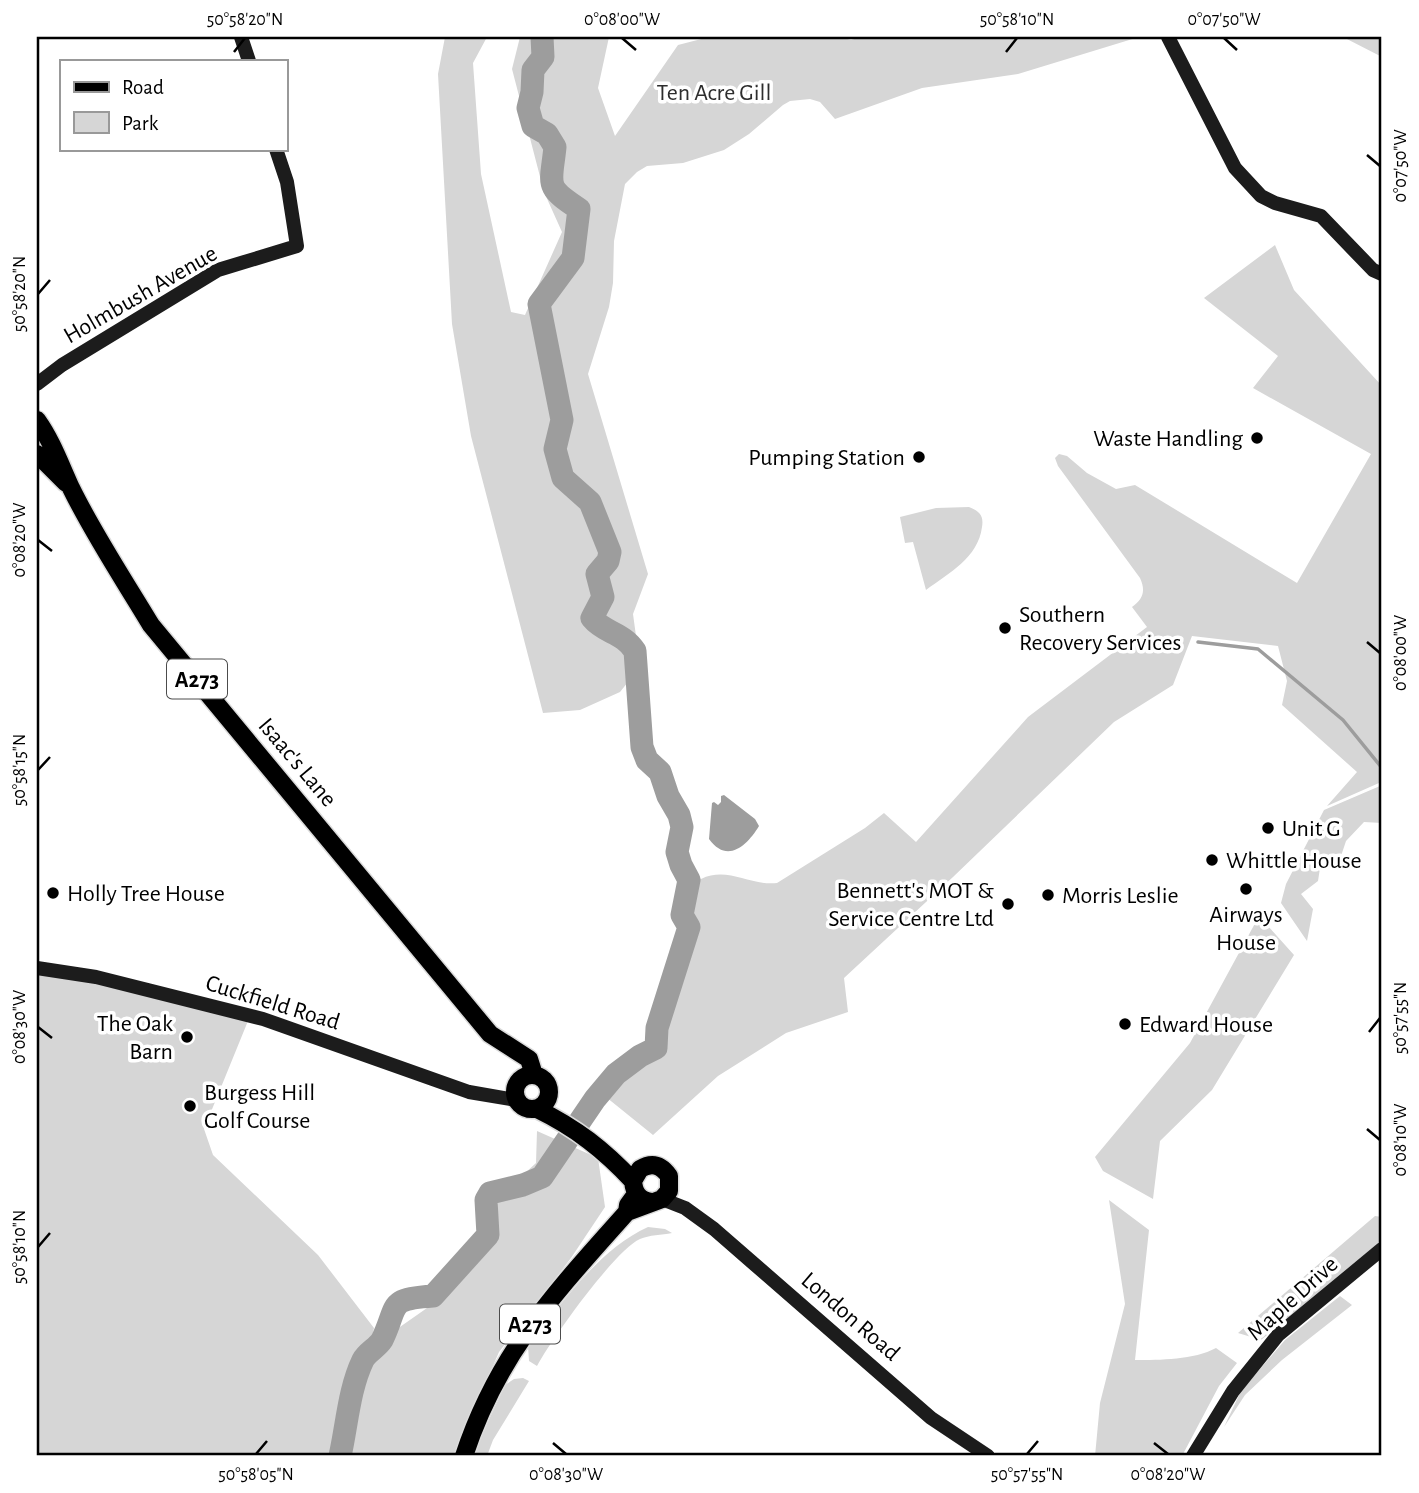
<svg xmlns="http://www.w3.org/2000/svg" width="1419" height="1493" font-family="'Alegreya Sans',sans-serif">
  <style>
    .green { fill: #d6d6d6 }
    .water { fill: #9d9d9d }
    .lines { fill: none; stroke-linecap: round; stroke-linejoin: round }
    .stream { stroke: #9d9d9d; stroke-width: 3.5 }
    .river { stroke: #9d9d9d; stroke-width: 23 }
    .primary-casing { stroke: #dbdbdb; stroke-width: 21 }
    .secondary { stroke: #1c1c1c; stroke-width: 14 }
    .primary { stroke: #000; stroke-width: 18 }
    .ticks { fill: none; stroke: #000; stroke-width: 2.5 }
    .poi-dot { fill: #000; stroke: #fff; stroke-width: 2.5 }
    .labels { text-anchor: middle; stroke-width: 7; stroke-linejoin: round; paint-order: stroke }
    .shield { fill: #fff; stroke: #4c4c4c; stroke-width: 2 }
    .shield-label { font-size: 23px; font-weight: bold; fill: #000 }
    .park-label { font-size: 24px; fill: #2d2d2d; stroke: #fff }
    .street-label { font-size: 24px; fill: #000; stroke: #fff }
    .poi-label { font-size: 24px; fill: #000; stroke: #fff; text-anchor: start }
    .neatline { fill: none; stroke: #000; stroke-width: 2.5 }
    .ticks-label { font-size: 18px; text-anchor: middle; fill: #000 }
  </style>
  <rect width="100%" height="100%" fill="#fff"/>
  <!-- green -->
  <path class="green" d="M445 37H487L473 63 481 174 511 312 525 315 562 232 544 192 512 69 520 37H609L598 88 615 136 678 45 709 37H840L851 40 861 37H1139L1018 74 922 88 835 119 820 102 810 99 790 101 783 105 749 134 724 150 683 163 647 166 637 172 625 184 614 241 613 283 609 307 588 374 648 574 633 614 639 658 636 672 620 692 580 710 543 713 471 436 452 324 438 74Z
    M1343 37H1382V57Z
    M1275 245 1294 290 1382 386V785L1379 783 1327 806 1357 772 1282 705 1287 681 1278 646 1192 636 1173 685 1114 722 953 877 844 978 848 1012 786 1033 718 1076 653 1135 601 1093 657 1051 661 1013 681 947 695 874 701 879C728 866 749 886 777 883L865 828 884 813 916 842 1028 717 1147 627 1132 607C1143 599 1146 591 1140 578L1058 466 1055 458 1059 454 1067 456 1087 473 1116 489 1135 485 1297 583 1371 454 1253 388 1278 356 1204 298Z
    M969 507C979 511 984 515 982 527 978 558 949 573 926 590L913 542 905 543 900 517 936 508Z
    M1380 786 1382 788V823L1364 822 1346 841 1340 859 1320 868 1318 881 1301 894 1313 909 1307 941 1281 903 1286 884 1324 810Z
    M1259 916 1294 955 1212 1090 1160 1141 1153 1199 1103 1171 1095 1157 1190 1043Z
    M37 968 250 1016 204 1129 213 1155 318 1255 374 1328 367 1360 377 1343 427 1308 498 1226 497 1199 536 1163 537 1131 598 1158 605 1207 571 1258 499 1352 454 1456H348L349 1445 346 1456H37Z
    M1109 1200 1149 1230 1135 1360C1160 1360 1194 1360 1216 1348L1237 1363 1219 1386 1182 1456H1095L1100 1403 1125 1304Z
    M1375 1216 1382 1217V1240L1261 1340 1238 1333Z
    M648 1227 665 1229 672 1233C662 1235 649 1235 640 1239 615 1250 551 1340 537 1366L529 1361 528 1346C562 1303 598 1250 648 1227Z
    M1340 1296 1352 1305 1282 1360 1245 1395 1224 1427 1241 1391 1285 1340Z
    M523 1378 529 1381 493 1440 487 1456H472L505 1385 514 1379Z"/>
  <!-- water -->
  <path class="water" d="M724 795 755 819 759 826C747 846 727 864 709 839L712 803 714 802 718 805 721 802V796Z"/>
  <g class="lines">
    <!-- stream -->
    <path class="stream" d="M1198 642 1258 649 1343 720 1382 768"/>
    <!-- river -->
    <path class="river" d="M340 1456C347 1425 349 1389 363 1360 367 1352 377 1348 382 1340 399 1305 386 1299 433 1296L488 1235 486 1200 490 1193 523 1185 542 1177 595 1099 616 1074 640 1056 656 1048 657 1028 689 927 682 915 689 880 681 865 677 852 682 827 679 815 668 796 660 772 647 760 642 747 635 651C623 632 604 633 592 618L603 597 597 574 608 561 610 552 590 502 563 478 555 449 562 420 539 304 573 258 579 209C544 186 551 186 555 147L547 134 533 126 528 108 532 92 533 70 543 57 542 37"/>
    <!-- primary casing -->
    <g class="primary-casing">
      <path id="primary" d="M37 420C52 441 60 464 71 488 94 535 124 580 151 625L490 1034 529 1059 534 1075
        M37 454 66 483
        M515 1092a17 17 0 1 1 34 0a17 17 0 1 1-34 0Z
        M537 1109C576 1128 604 1150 633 1181
        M627 1212 662 1199 669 1191V1176C661 1165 652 1162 640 1169L633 1181C634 1193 639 1200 651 1202
        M464 1456C498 1352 556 1292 627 1212L628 1205 636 1194"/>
    </g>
    <!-- secondary -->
    <path class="secondary" d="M241 37 249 61
      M1168 37 1235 168 1261 196 1275 203 1321 216 1373 270 1382 274
      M37 384 62 365 218 270 297 246 287 182 276 149
      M37 968 96 977 263 1019 469 1092 516 1100
      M662 1199 685 1208 714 1229 931 1418 988 1456
      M1193 1456 1233 1391 1278 1335 1382 1249"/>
    <!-- primary -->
    <use href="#primary" class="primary"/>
  </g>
  <!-- ticks -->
  <path class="ticks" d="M622 38 636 50M1224 38 1237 50M234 52 245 38M1006 52 1017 38M1367 155 1380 166M38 294 50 280M38 540 52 551M1367 642 1380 653M38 770 50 757M38 1027 52 1038M1369 1032 1380 1018M1367 1129 1380 1140M38 1247 50 1233M553 1443 566 1454M1154 1443 1168 1454M256 1454 267 1441M1027 1454 1038 1441"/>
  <!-- markers -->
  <g class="poi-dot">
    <circle cx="1257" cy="438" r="7"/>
    <circle cx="919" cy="457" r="7"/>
    <circle cx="1005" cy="628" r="7"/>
    <circle cx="1268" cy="828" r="7"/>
    <circle cx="1212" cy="860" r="7"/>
    <circle cx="1246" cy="889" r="7"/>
    <circle cx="53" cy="893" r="7"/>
    <circle cx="1048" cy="895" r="7"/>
    <circle cx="1008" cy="904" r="7"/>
    <circle cx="1125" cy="1024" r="7"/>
    <circle cx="187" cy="1037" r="7"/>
    <circle cx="190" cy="1106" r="7"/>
  </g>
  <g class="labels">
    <!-- shield labels -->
    <g class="shield">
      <rect x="167" y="659.5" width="60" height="39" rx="5"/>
      <rect x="500" y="1304.5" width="60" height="39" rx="5"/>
    </g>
    <g class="shield-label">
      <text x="197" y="687">A273</text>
      <text x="530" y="1332">A273</text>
    </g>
    <!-- park labels -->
    <g class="park-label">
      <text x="714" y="100">Ten Acre Gill</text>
    </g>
    <!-- street labels -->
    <g class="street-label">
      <text transform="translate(140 294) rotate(-30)" y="8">Holmbush Avenue</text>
      <text transform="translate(298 762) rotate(50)" y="8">Isaac's Lane</text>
      <text transform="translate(273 1002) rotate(17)" y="8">Cuckfield Road</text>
      <text transform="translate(1292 1298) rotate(-42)" y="8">Maple Drive</text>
      <text transform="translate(851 1316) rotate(41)" y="8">London Road</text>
    </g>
    <!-- poi labels -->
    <g class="poi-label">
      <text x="1243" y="446" text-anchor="end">Waste Handling</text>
      <text x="905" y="465" text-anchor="end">Pumping Station</text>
      <text x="1019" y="622">Southern<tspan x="1019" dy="28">Recovery Services</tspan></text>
      <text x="1282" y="836">Unit G</text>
      <text x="1226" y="868">Whittle House</text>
      <text x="994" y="898" text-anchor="end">Bennett's MOT &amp;<tspan x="994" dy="28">Service Centre Ltd</tspan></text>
      <text x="67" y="901">Holly Tree House</text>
      <text x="1062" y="903">Morris Leslie</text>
      <text x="1246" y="922" text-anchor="middle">Airways<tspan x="1246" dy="28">House</tspan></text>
      <text x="173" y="1031" text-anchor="end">The Oak<tspan x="173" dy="28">Barn</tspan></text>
      <text x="1139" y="1032">Edward House</text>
      <text x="204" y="1100">Burgess Hill<tspan x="204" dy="28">Golf Course</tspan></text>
    </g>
  </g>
  <!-- border -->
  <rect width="1419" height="1493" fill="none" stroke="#ffffff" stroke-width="77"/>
  <!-- legend -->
  <rect x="60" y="60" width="228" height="91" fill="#ffffff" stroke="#999999" stroke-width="2"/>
  <rect x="74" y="82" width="35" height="10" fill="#000000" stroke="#999999" stroke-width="2"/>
  <text x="122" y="94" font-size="21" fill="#000000">Road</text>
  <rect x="74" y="112" width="35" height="21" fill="#d6d6d6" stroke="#999999" stroke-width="2"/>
  <text x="122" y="130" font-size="21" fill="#000000">Park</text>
  <rect x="38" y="38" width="1342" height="1416" class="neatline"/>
  <g class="ticks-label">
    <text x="245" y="25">50°58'20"N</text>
    <text x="622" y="25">0°08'00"W</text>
    <text x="1017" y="25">50°58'10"N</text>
    <text x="1224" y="25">0°07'50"W</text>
    <text transform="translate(1400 166) rotate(-90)" y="6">0°07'50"W</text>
    <text transform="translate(19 294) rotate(-90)" y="6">50°58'20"N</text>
    <text transform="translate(19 540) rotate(-90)" y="6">0°08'20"W</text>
    <text transform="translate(1400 653) rotate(-90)" y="6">0°08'00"W</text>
    <text transform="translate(19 770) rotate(-90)" y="6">50°58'15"N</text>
    <text transform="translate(1400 1018) rotate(-90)" y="6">50°57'55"N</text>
    <text transform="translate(19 1027) rotate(-90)" y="6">0°08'30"W</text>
    <text transform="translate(1400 1140) rotate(-90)" y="6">0°08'10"W</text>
    <text transform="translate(19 1247) rotate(-90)" y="6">50°58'10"N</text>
    <text x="256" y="1480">50°58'05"N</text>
    <text x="566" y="1480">0°08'30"W</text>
    <text x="1027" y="1480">50°57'55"N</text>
    <text x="1168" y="1480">0°08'20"W</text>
  </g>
</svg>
